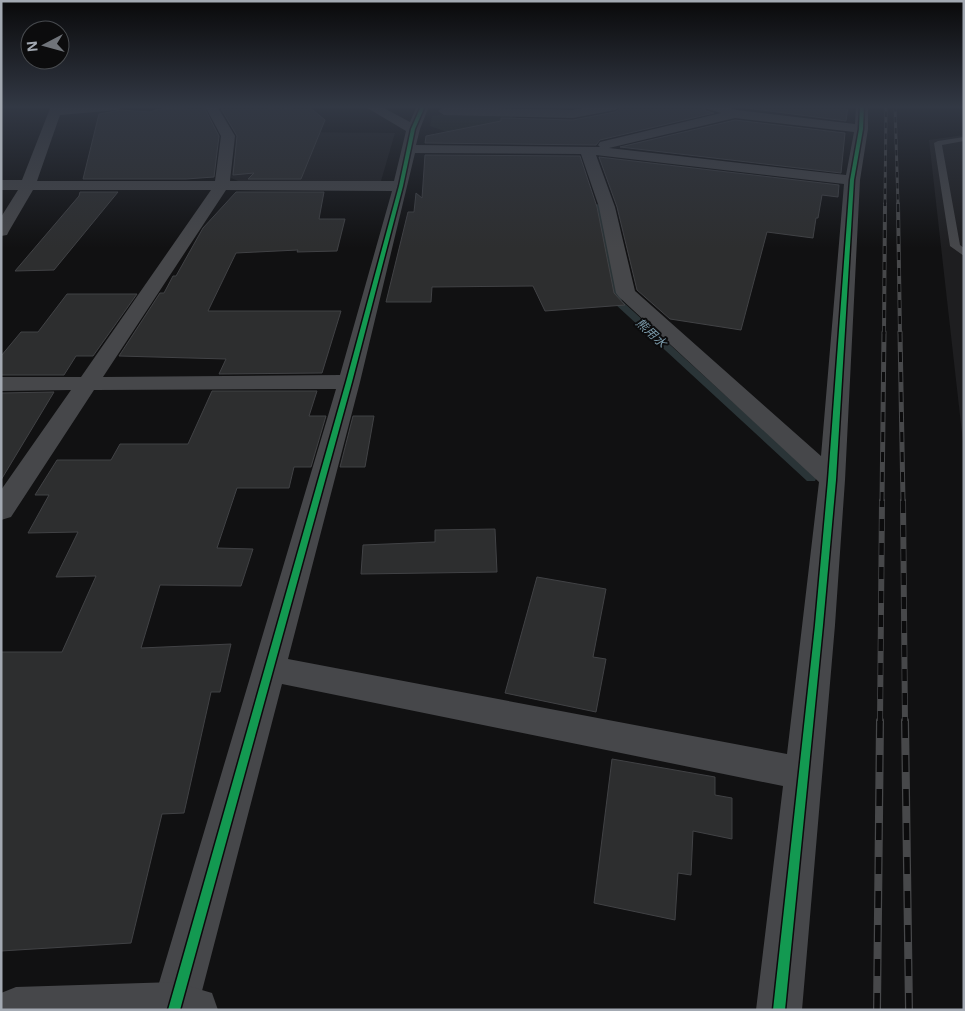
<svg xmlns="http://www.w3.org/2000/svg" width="965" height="1011" font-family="'Open Sans','Noto Sans JP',sans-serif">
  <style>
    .built { fill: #1e1e20 }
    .green { fill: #1b211c }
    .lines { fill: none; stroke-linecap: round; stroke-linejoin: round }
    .stream { fill: #2a3437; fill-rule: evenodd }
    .building { fill: #2d2e2f; stroke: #414245 }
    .service { fill: #46474a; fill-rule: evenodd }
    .minor { fill: #46474a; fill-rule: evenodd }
    .tertiary { fill: #46474a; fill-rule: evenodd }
    .rail-far4-casing { stroke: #47484a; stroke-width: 3 }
    .rail-far3-casing { stroke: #47484a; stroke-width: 4 }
    .rail-far2-casing { stroke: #47484a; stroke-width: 5 }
    .rail-far1-casing { stroke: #47484a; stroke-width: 6 }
    .rail-casing { stroke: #47484a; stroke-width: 8 }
    .rail-far4 { stroke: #0c0c0d; stroke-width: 2; stroke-dasharray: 5.5; stroke-linecap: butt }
    .rail-far3 { stroke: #0c0c0d; stroke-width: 2.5; stroke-dasharray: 8; stroke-linecap: butt }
    .rail-far2 { stroke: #0c0c0d; stroke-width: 3; stroke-dasharray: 10; stroke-linecap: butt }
    .rail-far1 { stroke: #0c0c0d; stroke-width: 4.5; stroke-dasharray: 12; stroke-linecap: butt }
    .rail { stroke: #0c0c0d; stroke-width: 5.5; stroke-dasharray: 17; stroke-linecap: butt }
    .cycleway-casing { stroke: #0c0c0d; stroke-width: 3 }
    .cycleway { fill: #139951; fill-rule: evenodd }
    .labels { text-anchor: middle; stroke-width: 4; stroke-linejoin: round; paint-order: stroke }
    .far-water-label { font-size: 12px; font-style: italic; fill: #7c9bab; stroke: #0c0c0d }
  </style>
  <rect width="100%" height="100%" fill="#111112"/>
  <!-- built -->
  <path class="built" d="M238 132H286L395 133 381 181H238L231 178Z
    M964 135V451L929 140Z"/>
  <!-- green -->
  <path class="green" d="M445 114H507L534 125 469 140 430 126 432 116Z"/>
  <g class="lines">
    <!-- stream -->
    <path class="stream" d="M583 204H597L600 206 622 301 815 477 816 479 815 481H807L615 304 594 208 581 207 580 206Z"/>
  </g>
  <!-- building -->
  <path class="building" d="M266 106 268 109 280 107 282 109 308 106 325 120 301 179H248L254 173 233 175 237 136 220 107Z
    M623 106H703L706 111 714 113 600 140 596 145 425 143 426 136 501 121V118L573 120 615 112Z
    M731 106H848L846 121Z
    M204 107 219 136 214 177 186 179H83L99 114 121 110 150 112 159 109Z
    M735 120 845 133 841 173 620 147Z
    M425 155 580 156 597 207 614 293 625 305 545 311 533 286 432 287 431 302H386L408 212H414L416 193 422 198Z
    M599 157 839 185 838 197 822 195 818 218H816L813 238 767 232 741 330 670 319 637 290 617 207Z
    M80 192H118L54 270 15 271 79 196Z
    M236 192H324L319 219H345L337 251 297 252 298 250 236 253 208 311H341L322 373 219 374 226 359 119 356 160 293H164L173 276H176L203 228Z
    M67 294H137L93 356H76L64 375H1V356L21 332H38Z
    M212 391H317L309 416H326L311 467H294L289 488H237L217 548 253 549 241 586 160 585 141 648 231 644 220 692H211L184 813 162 814 131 943 1 951V652H62L96 576 56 577 78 532 28 533 49 495H35L57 460H111L120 444H188Z
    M54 392 1 480V393Z
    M353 416H374L365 467H340Z
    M495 529 497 572 361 574 363 545 435 542V530Z
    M537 577 606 589 593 657 606 659 596 712 505 693Z
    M612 759 715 777V795L732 798V839L693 831 691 875 678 873 675 920 594 903Z"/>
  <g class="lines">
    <!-- service -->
    <path class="service" d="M964 137V141L942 145 960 245 964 248V256L950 246 934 143 938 141Z"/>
    <!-- minor -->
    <path class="minor" d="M51 106H124L118 110 60 115 37 181H215L221 136 205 106H217L235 136 230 181H394L406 131 364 106H380L410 122 417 106H429L420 129 416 145 600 147 598 145 600 142 721 113 707 109 705 106H724L737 110 855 124 856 106H868V129L860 180 845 480 835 625 802 1010H756L783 786 282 684 197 1010H151L336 389 94 390 11 517 1 520V490L71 390 1 391V377H81L211 190H33L9 231 7 235 1 236V217L18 190H1V180H22ZM735 118 854 132 846 175 609 148ZM415 153 581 154 599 207 616 293 619 297 819 482 787 754 288 659 360 382ZM596 155 844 184 821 456 635 291 615 207ZM226 190 392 191 340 375 103 377Z
      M595 106H621L615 110 573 118 444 115 438 111 444 107 573 110Z"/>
    <!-- tertiary -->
    <path class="tertiary" d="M175 982 212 993 218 1010H1V993L16 987Z"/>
    <!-- rail-far4 casing -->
    <g class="rail-far4-casing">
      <path id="rail-far4" d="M895 106 898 205
        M885 205 886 106"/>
    </g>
    <!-- rail-far3 casing -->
    <g class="rail-far3-casing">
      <path id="rail-far3" d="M898 204 900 334
        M884 334 885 204"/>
    </g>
    <!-- rail-far2 casing -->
    <g class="rail-far2-casing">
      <path id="rail-far2" d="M900 332 903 502
        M882 502 884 332"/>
    </g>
    <!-- rail-far1 casing -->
    <g class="rail-far1-casing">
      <path id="rail-far1" d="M903 501 905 723
        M880 723 882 501"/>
    </g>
    <!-- rail casing -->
    <g class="rail-casing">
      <path id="rail" d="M905 721 909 1010
        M877 1010 880 721"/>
    </g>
    <!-- rail-far4 -->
    <use href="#rail-far4" class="rail-far4"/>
    <!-- rail-far3 -->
    <use href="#rail-far3" class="rail-far3"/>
    <!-- rail-far2 -->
    <use href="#rail-far2" class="rail-far2"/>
    <!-- rail-far1 -->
    <use href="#rail-far1" class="rail-far1"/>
    <!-- rail -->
    <use href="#rail" class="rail"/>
    <!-- cycleway casing -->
    <g class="cycleway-casing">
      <path id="cycleway" d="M421 106H425L415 129 403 186 352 382 180 1010H168L346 382 399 186 411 129Z
        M860 106H864L863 129 854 180 836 480 823 625 785 1010H773L815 625 828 480 850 180 859 129Z"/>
    </g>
    <!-- cycleway -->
    <use href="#cycleway" class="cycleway"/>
  </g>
  <!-- sky -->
  <linearGradient id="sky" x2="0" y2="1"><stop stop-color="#09090a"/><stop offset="0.43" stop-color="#323844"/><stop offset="1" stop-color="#323844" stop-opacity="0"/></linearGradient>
  <rect width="965" height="248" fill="url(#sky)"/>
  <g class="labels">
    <!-- far-water labels -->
    <g class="far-water-label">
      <text transform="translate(651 333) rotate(43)" y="4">熊用水</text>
    </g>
  </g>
  <!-- border -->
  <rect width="965" height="1011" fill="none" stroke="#a3a9b2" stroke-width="5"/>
  <!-- north arrow -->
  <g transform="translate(45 45) rotate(264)"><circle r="24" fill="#0c0c0d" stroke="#484b4f"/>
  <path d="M0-4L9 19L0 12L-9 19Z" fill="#70747a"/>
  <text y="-8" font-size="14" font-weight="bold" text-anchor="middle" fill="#a3a9b2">N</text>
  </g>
</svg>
